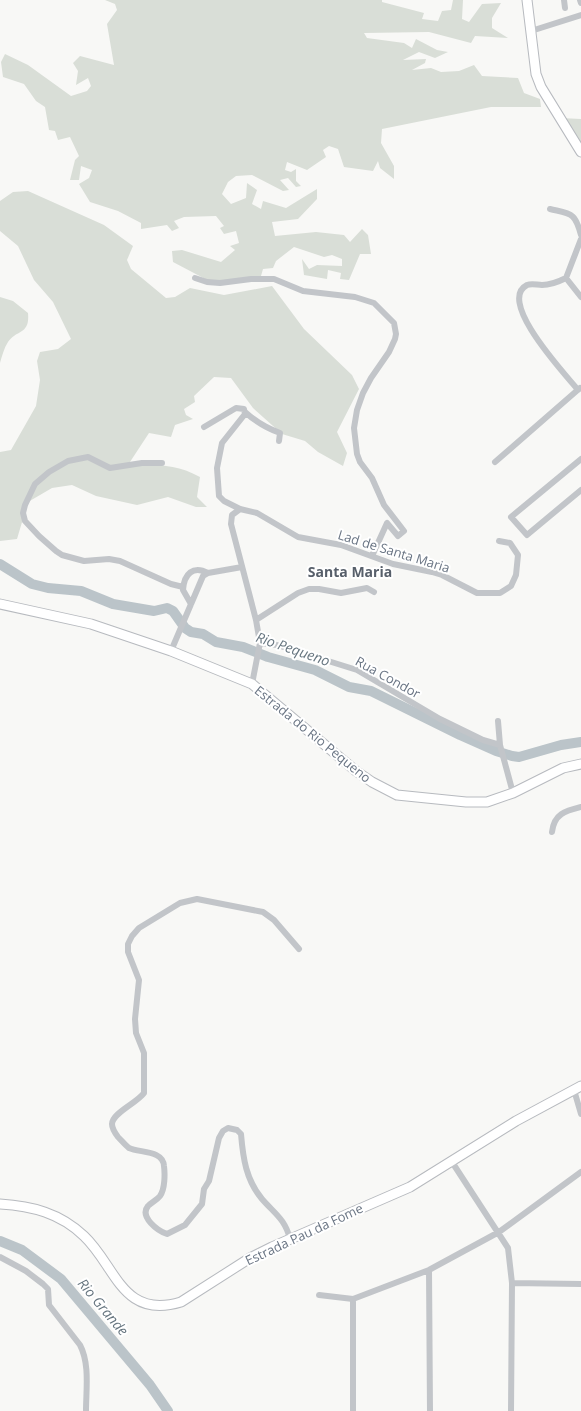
<svg xmlns="http://www.w3.org/2000/svg" width="581" height="1411" font-family="'Open Sans',sans-serif">
  <style>
    .green { fill: #d9ded7 }
    .lines { fill: none; stroke-linecap: round; stroke-linejoin: round }
    .river { stroke: #bbc4c9; stroke-width: 10 }
    .secondary-casing { stroke: #b7babf; stroke-width: 11 }
    .street { stroke: #c2c5c9; stroke-width: 6 }
    .secondary { stroke: #fff; stroke-width: 9 }
    .labels { text-anchor: middle; stroke-width: 4; stroke-linejoin: round; paint-order: stroke }
    .street-label { font-size: 13px; fill: #6a7584; stroke: #fff }
    .neighbourhood-label { font-size: 14px; font-weight: bold; fill: #575f6a; stroke: #fff }
    .water-label { font-size: 14px; font-style: italic; fill: #66757f; stroke: #fff }
  </style>
  <rect width="100%" height="100%" fill="#f8f8f6"/>
  <!-- green -->
  <path class="green" d="M105 0H382V2L424 13 422 19 438 21 442 11 451 10 453 0H463L462 19 469 22 482 4 501 3 492 18V28L508 38 475 36 471 43 429 32 364 33 367 38 404 43 412 48 416 39 437 50 448 52 435 58 419 52 403 60 426 59 425 63 412 70 431 68 441 72 459 71 474 65 482 76 518 78 524 93 540 99 541 107H491L382 129 381 143 394 166V179L380 168 378 161 373 171 344 167 338 149 329 146 323 150 326 157 307 170 287 162 285 170 291 172 296 169V181L301 186 296 187 288 178 280 180 289 190 283 191 252 175 236 176 228 182 222 194 231 204 246 198 247 183 257 190 252 204 261 209 263 201 286 208 317 189V199L298 219 272 222 275 236 316 232 344 235 350 242 362 229 368 235 371 254H360L349 280 340 279 341 273 328 270 327 279 304 275 302 259 309 269 317 265 342 266V259L332 255 324 257 294 247 276 261 273 268 263 269 261 276 211 282 173 262 172 251 182 250 221 262 235 250 230 246 239 243 236 231 224 234 220 228 224 226 216 216 184 217 174 221 179 228 172 231 167 225 141 229V223L118 211 90 202 79 184 89 178 92 170 81 166 79 180H70L75 160 79 156 70 137 58 140 55 131 49 130 45 107 36 101 24 84 3 77 1 62 5 54 28 65 71 96 87 91 91 86 88 78 76 85 78 71 73 63 80 56 114 65 107 24 117 10 115 4Z
    M561 118 581 119V146Z
    M28 191 104 225 133 246 127 260 131 269 166 298 175 297 190 288 224 295 272 286 304 329 352 375 359 389 337 432 347 453 343 466 318 452 305 441 282 434 253 408 231 378 214 377 194 396 195 402 184 409 186 415 193 419 175 425 171 437 149 433 128 465C156 465 175 463 200 477L197 497 207 507H196L168 497 137 505 96 496 72 485 52 488 28 502 17 539 0 541V452L11 450 36 406 40 380 37 361 40 352 58 349 71 339 53 302 34 280 18 246 0 231V201L13 192Z
    M0 297 13 301 28 313C30 335 17 329 8 342 4 348 2 356 0 363Z"/>
  <g class="lines">
    <!-- river -->
    <path class="river" d="M0 564 32 584 48 588 81 591 113 604 154 611 167 608 173 611 185 628 191 632 203 634 216 642 243 647 268 657 315 670 349 687 371 691 460 735 496 751 512 756 519 757 561 745 581 742
      M0 1241 22 1250 61 1279 150 1385 168 1411"/>
    <!-- secondary casing -->
    <g class="secondary-casing">
      <path id="secondary" d="M527 0 536 74 541 87 581 152
        M0 604 91 624 171 651 252 684 356 771 372 782 397 795 466 802H487L513 793 563 768 581 764
        M0 1204C32 1206 60 1213 84 1236 116 1266 122 1320 181 1302L250 1258 272 1247 410 1187 516 1121 581 1086"/>
    </g>
    <!-- street -->
    <path class="street" d="M564 0 565 8
      M580 0 581 3
      M531 31 581 15
      M550 209C571 214 575 212 581 235
      M581 239 566 278 581 297
      M195 278 207 282 220 283 251 279H274L303 291 355 297 374 303 394 323 396 334 395 339 389 352 371 378 363 393 357 410 354 428 357 454 360 462 372 478 384 505 404 531 398 536 387 523 372 556
      M566 278C558 282 551 285 542 285 537 285 532 283 527 285 496 301 566 375 578 390
      M245 412C256 422 266 428 280 433L279 441
      M204 427 236 408 244 409 245 414 222 443 217 468 219 496 224 501 240 509 257 513 298 537 341 545 393 564 432 572 442 575 477 593H500L511 586 516 575 518 555 510 543 499 541
      M581 459 511 517 527 535 581 490
      M495 462 580 388
      M162 463H142L110 468 88 457 68 461 49 472 35 484 25 505 23 513 25 521 39 536 56 551 62 555 84 561 109 559 120 561 171 584 183 587
      M240 509 232 515 231 524 256 620 260 643 252 684
      M191 604 183 590C184 574 193 565 208 573
      M256 620 298 593 309 589H319L341 593 367 588 374 592
      M260 643 277 645 357 670 440 719 483 740 500 745
      M171 651 203 576 208 573 242 567
      M498 721 500 745 513 793
      M552 832C554 814 565 811 581 807
      M574 1090 581 1114
      M452 1162 508 1248 512 1283 511 1411
      M290 1239C285 1219 275 1214 262 1199 246 1180 243 1158 241 1134L237 1130 228 1128 223 1131 219 1138 209 1181 204 1189 202 1204 185 1225 167 1234C158 1231 139 1217 148 1206 152 1202 157 1200 160 1196 165 1189 165 1174 164 1166 163 1150 140 1153 129 1148 125 1145 122 1141 118 1137 115 1133 112 1129 112 1124 112 1113 137 1103 144 1093V1053L136 1033 135 1019 139 980 128 952V944L132 936 139 928 180 903 197 899 263 912 274 920 299 949
      M0 1257 26 1271 43 1284 48 1289 49 1305 80 1345C90 1364 86 1390 86 1411
      M429 1270 430 1411
      M512 1283 581 1284
      M319 1295 353 1299 429 1270 499 1232 581 1172
      M353 1299V1411"/>
    <!-- secondary -->
    <use href="#secondary" class="secondary"/>
  </g>
  <g class="labels">
    <!-- street labels -->
    <g class="street-label">
      <text transform="translate(394 551) rotate(17)" y="5">Lad de Santa Maria</text>
      <text transform="translate(388 677) rotate(29)" y="5">Rua Condor</text>
      <text transform="translate(313 734) rotate(39)" y="5">Estrada do Rio Pequeno</text>
      <text transform="translate(304 1234) rotate(-25)" y="5">Estrada Pau da Fome</text>
    </g>
    <!-- neighbourhood labels -->
    <g class="neighbourhood-label">
      <text x="350" y="577">Santa Maria</text>
    </g>
    <!-- water labels -->
    <g class="water-label">
      <text transform="translate(293 649) rotate(19)" y="5">Rio Pequeno</text>
      <text transform="translate(103 1307) rotate(50)" y="5">Rio Grande</text>
    </g>
  </g>
</svg>
